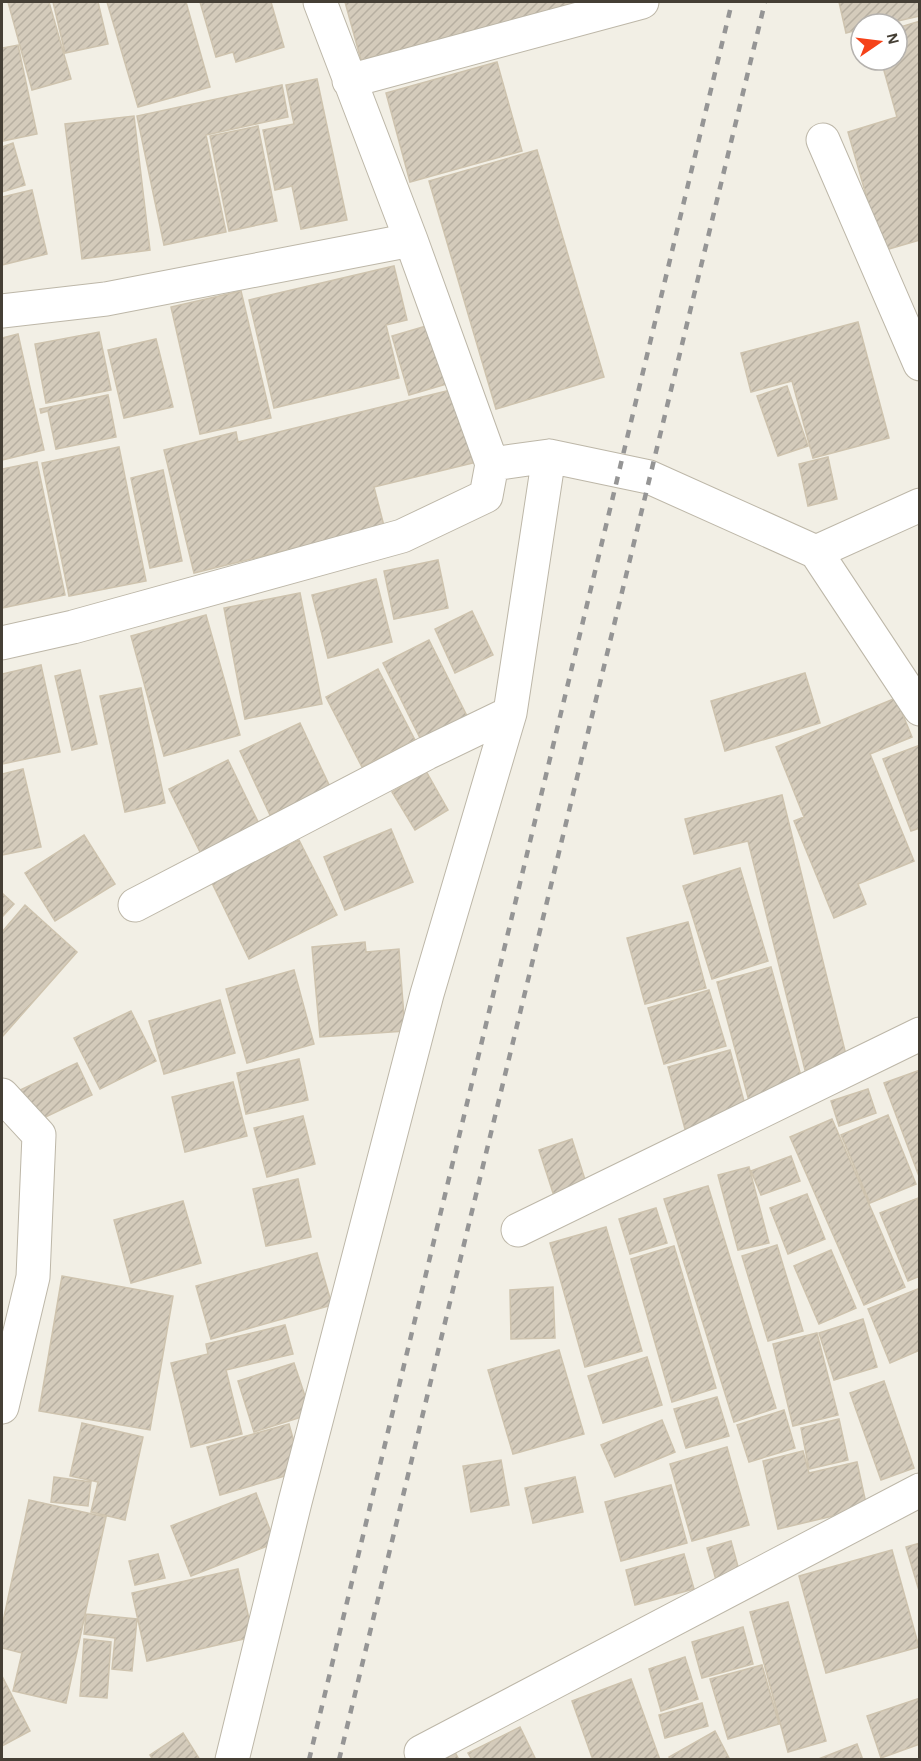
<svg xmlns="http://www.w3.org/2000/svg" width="921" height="1761" font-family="'Alegreya Sans',sans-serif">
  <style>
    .building { fill: url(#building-hatch); stroke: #cec3ae; stroke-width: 1.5 }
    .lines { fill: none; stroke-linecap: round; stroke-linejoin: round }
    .street-casing { stroke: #bdb7a8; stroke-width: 35 }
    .street { stroke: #fff; stroke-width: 33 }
    .rail { stroke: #959595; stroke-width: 4.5; stroke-dasharray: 8 8; stroke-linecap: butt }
  </style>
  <defs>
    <pattern id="building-hatch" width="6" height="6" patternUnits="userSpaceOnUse" patternTransform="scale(1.5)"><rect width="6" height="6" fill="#d4cbbb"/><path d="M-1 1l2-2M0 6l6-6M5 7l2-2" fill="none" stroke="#b7afa1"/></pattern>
  </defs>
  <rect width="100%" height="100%" fill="#f2efe5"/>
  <!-- building -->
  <path class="building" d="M8 2H49L71 79 32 90Z
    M53 2H98L108 44 65 53Z
    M107 2H186L210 87 138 107Z
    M200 2H271L284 47 236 62 233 52 216 57Z
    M345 2H581L361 60Z
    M839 2H920V16L885 24H861V29L846 33Z
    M920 21V240L882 251 848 132 897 117 881 60H897V28Z
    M18 45 37 134 3 141 2 48Z
    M497 62 522 151 410 182 386 93Z
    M317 79 347 220 301 229 292 186 275 190 263 130 294 124 286 85Z
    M282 85 288 117 206 135 226 232 164 245 137 116Z
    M134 116 150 250 82 259 65 124Z
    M258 126 277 221 229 231 210 136Z
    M13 143 25 185 2 192V147Z
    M537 150 604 377 496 409 429 181Z
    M32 190 47 254 2 265V197Z
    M394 266 407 320 386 325 399 378 274 408 249 300Z
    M241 291 271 418 200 434 171 307Z
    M858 322 889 438 813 458 792 381 751 392 741 353Z
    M433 324 450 383 409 395 392 336Z
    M99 332 111 390 46 403 35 344Z
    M18 334 44 450 2 460V338Z
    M156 339 173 407 124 418 108 350Z
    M787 386 808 446 778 456 757 396Z
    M455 389 473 463 374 487 384 526 194 573 164 450 236 432 238 442Z
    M108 395 116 437 56 449 48 411 41 413 40 409Z
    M119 447 146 581 69 596 42 463Z
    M828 457 837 499 808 506 799 464Z
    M37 462 65 595 2 608V469Z
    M163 470 182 561 150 568 131 478Z
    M438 560 448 608 394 619 384 571Z
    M376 579 392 642 328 658 312 595Z
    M300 593 322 704 245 719 224 608Z
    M472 611 493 655 455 673 435 629Z
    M206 615 240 735 164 756 131 636Z
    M429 640 467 716 421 740 383 663Z
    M41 665 60 752 2 764V674Z
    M378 669 415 740 362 767 326 697Z
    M80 670 97 744 72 750 55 676Z
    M805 673 820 723 725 751 711 701Z
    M141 688 165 803 125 812 100 696Z
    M896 698 912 737 870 754 914 861 858 884 866 904 834 918 794 821 804 817 776 747Z
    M300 723 330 787 270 815 240 751Z
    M920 745V828L911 831 883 759Z
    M228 760 261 828 202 856 169 789Z
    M23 769 41 847 2 855V774Z
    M426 771 448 810 415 830 392 792Z
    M782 795 847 1059 805 1070 748 841 694 854 685 819Z
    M391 829 413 882 345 910 324 857Z
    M84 835 115 884 55 921 25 873Z
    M299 840 337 915 249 959 212 883Z
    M740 868 768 961 712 979 683 886Z
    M2 893 14 904 2 917Z
    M25 905 77 952 2 1037V932Z
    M688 922 706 988 645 1004 627 938Z
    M365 942 366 952 399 949 405 1031 320 1037 312 947Z
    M771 967 804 1087 749 1101 717 982Z
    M294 970 314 1044 247 1063 226 989Z
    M709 990 726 1046 664 1064 648 1008Z
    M220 1000 235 1053 164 1074 149 1021Z
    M131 1011 156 1061 100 1089 74 1038Z
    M730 1050 747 1112 685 1129 668 1067Z
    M299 1059 308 1100 246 1114 237 1073Z
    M77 1063 92 1095 35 1122 20 1090Z
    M920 1070V1179L884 1083Z
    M233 1082 247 1136 185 1152 172 1097Z
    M868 1089 876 1113 839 1126 831 1101Z
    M888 1115 916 1184 870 1203 841 1135Z
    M303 1116 315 1164 267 1177 254 1128Z
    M832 1119 905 1287 864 1305 790 1137Z
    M572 1139 588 1189 555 1199 539 1150Z
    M791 1156 800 1181 761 1195 751 1171Z
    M749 1167 769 1243 738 1250 718 1175Z
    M298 1179 311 1237 266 1246 253 1189Z
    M708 1186 776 1408 734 1422 664 1199Z
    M807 1194 825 1239 788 1254 770 1208Z
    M918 1198 920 1276 908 1281 880 1213Z
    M183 1201 201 1263 131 1283 114 1220Z
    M656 1208 667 1243 630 1254 619 1219Z
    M606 1227 642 1351 585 1367 550 1243Z
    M777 1245 803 1331 768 1341 742 1256Z
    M674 1246 716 1388 672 1402 631 1259Z
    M831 1250 856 1308 819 1324 794 1266Z
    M317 1253 332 1305 211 1339 196 1286Z
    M62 1276 173 1296 150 1430 39 1411Z
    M553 1287 555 1338 511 1339 510 1290Z
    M920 1288V1350L890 1363 868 1309Z
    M863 1319 877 1367 834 1380 819 1333Z
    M285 1325 293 1354 226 1370 242 1434 191 1447 171 1363 208 1354 206 1344Z
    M817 1333 838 1415 793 1426 773 1344Z
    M559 1350 584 1434 513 1454 488 1370Z
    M647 1357 662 1405 603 1423 588 1376Z
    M294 1363 311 1414 254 1432 238 1381Z
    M884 1381 914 1468 881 1480 850 1393Z
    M717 1397 729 1436 686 1448 674 1409Z
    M784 1410 795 1448 749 1462 737 1425Z
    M839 1419 848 1460 809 1469 801 1428Z
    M662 1420 675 1452 615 1477 601 1445Z
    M82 1423 143 1437 125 1520 91 1512 98 1482 70 1476Z
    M289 1424 302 1471 220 1495 207 1447Z
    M727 1447 749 1525 692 1541 670 1464Z
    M803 1451 809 1473 857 1462 867 1508 778 1529 763 1461Z
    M501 1460 509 1505 471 1512 463 1466Z
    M54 1477 91 1482 88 1506 51 1502Z
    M575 1477 583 1512 533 1523 525 1488Z
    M671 1485 687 1543 621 1561 605 1502Z
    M256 1493 275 1543 191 1576 171 1526Z
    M29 1500 106 1517 66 1703 13 1691 22 1653 2 1648V1626Z
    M731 1541 740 1574 716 1580 707 1548Z
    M920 1543V1594L906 1547Z
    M892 1550 919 1647 826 1673 799 1576Z
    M158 1554 165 1578 135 1585 129 1561Z
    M684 1554 694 1589 635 1605 626 1570Z
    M238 1569 253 1637 147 1661 132 1593Z
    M788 1602 826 1741 788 1752 750 1612Z
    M86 1614 137 1619 132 1671 112 1669 115 1638 84 1634Z
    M743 1627 753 1664 702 1678 692 1642Z
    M84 1639 111 1642 107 1698 80 1696Z
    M685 1657 698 1699 661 1711 649 1669Z
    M762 1665 779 1724 728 1739 710 1679Z
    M2 1676 30 1731 2 1746Z
    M631 1679 660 1760H593L572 1701Z
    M920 1698V1744L881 1758 867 1716Z
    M702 1703 708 1726 665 1738 659 1715Z
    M520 1727 536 1760H472L468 1753Z
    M715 1731 730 1760H670L669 1757Z
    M183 1733 200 1760H153L150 1755Z
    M857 1744 863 1760H816Z
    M455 1752 459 1760H439Z"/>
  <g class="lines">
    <!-- street casing -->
    <g class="street-casing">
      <path id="street" d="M320 2 411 240 492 464 549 456 649 477 816 552 920 505
        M349 81 642 2
        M823 140 920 364
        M2 311 106 299 411 240
        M816 552 920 709
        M2 643 73 627 402 536 486 496 492 464
        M135 905 427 753 510 713
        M2 1095 39 1135 33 1277 2 1407
        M518 1230 920 1034
        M421 1752 920 1490
        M232 1760 295 1502 427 994 510 713 549 456"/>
    </g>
    <!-- street -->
    <use href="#street" class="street"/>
    <!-- rail -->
    <path class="rail" d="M309 1760 732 2
      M339 1760 765 2"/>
  </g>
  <!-- border -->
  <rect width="921" height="1761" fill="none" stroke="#453f35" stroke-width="6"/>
  <!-- north arrow -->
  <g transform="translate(879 42) rotate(76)"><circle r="28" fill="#ffffff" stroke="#b5b2ae" stroke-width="1.5"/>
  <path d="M0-4.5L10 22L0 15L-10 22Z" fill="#f54219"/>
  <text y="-9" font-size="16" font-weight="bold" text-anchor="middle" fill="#453f35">N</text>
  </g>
</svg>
